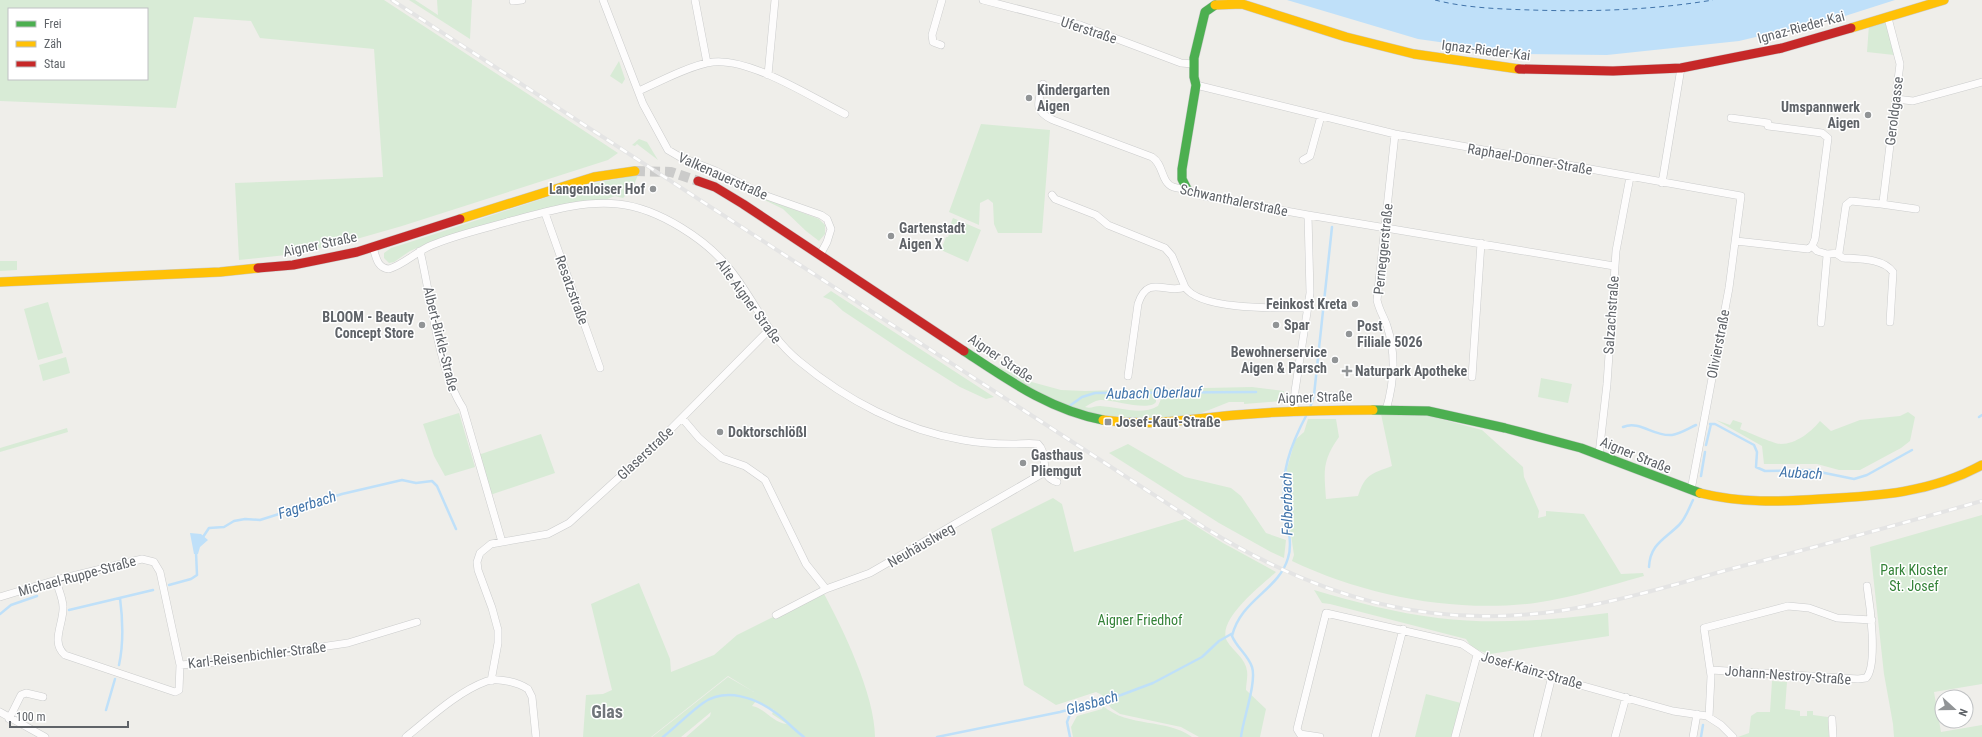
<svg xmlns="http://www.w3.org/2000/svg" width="1982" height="737" font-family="'Roboto Condensed',sans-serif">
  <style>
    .green { fill: #d8ebd6; fill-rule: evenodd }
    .water { fill: #bfe0f9 }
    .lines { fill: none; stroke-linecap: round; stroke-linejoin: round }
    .stream { stroke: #bfe0f9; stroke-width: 2.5 }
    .ferry { stroke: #4174aa; stroke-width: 1; stroke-dasharray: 5 4; stroke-linecap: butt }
    .secondary-tunnel { stroke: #cbcbca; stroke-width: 10; stroke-dasharray: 10 5; stroke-linecap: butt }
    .street-casing { stroke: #cbcccc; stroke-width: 8 }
    .fast-casing { stroke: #cacacb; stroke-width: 10 }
    .slow-casing { stroke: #cacacb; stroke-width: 10 }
    .jam-casing { stroke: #cacacb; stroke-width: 10 }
    .street { stroke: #fdfcfc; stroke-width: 7 }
    .fast { stroke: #4caf50; stroke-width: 9 }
    .slow { stroke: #ffc107; stroke-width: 9 }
    .jam { stroke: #c62828; stroke-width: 9 }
    .rail-casing { stroke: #e4e4e4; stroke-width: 4 }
    .rail { stroke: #fff; stroke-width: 2.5; stroke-dasharray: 8; stroke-linecap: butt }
    .poi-dot { fill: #919496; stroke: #fff; stroke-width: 1.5 }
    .labels { text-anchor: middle; stroke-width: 3; stroke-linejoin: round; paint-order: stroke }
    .street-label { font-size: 14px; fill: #5f6368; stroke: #fff }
    .poi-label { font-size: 14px; font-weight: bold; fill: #5f6368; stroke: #fff; text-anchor: start }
    .park-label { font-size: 14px; fill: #348238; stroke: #fff }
    .water-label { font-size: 15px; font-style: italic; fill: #4174aa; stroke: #fff }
    .district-label { font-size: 18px; font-weight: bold; fill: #70757a; stroke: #fff }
  </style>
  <rect width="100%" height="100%" fill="#efeeea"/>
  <!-- green -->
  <path class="green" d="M0 0H384L618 153 608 160 402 226 332 246 286 255 239 260 235 183 383 177 374 49 260 38 251 21 194 17 176 108 0 101ZM9 9H147V79H9Z
    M409 0H415L438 15 437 0H472L470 39Z
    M1884 23 1886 24 1894 55 1867 52 1869 25Z
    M619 61 625 79 622 84 610 76Z
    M981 124 1050 130 1042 233H998L994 224 993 203 988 199 980 203 979 225 949 212Z
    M639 139 647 142 658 160 637 144 635 146 632 145Z
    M681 163 707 171 758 196 819 219 825 225V234L819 241 806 231 783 209 714 175Z
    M627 164 635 168 638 175 633 187 623 198 615 196 605 200 438 239 410 251 394 262 389 263 384 258V253L391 248 407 243 557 194 596 183 636 175 634 168Z
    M953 218 981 230 968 262 941 250 946 237H948L949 234 947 233Z
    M0 261H17V270L0 271Z
    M831 291 994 397 986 399 960 387 906 353 843 311 831 300 823 297Z
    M48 302 63 353 38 360 24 309Z
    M66 357 70 373 43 381 39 365Z
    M991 363 1028 381 1061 390 1085 391 1152 389 1156 391V402C1149 412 1112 399 1100 400 1094 401 1090 404 1085 407 1091 409 1094 406 1100 406 1119 407 1141 416 1158 406L1161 399 1160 389 1252 387 1284 391V398L1281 401 1244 404V402H1229L1199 414 1163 419H1115L1073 408 1032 390Z
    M1541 378 1572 384 1568 403 1538 397Z
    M1908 412 1915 417 1910 441 1901 448 1860 470H1839L1817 464H1764L1762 446 1716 420 1730 425 1733 420 1742 423 1740 429C1748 432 1774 444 1781 444 1796 444 1811 432 1820 421L1831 431 1860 420 1900 416Z
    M459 413 475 467 445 476 434 456 423 424Z
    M1381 414 1429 416 1482 430 1523 467 1524 477 1539 511 1538 518 1546 516V511L1584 514 1621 574 1643 573 1644 576C1608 586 1571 598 1535 603 1453 613 1366 596 1292 561L1294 555 1286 502 1285 476 1295 440 1304 432 1308 419H1336L1339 437C1322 461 1324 471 1326 499L1358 496C1365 474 1371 474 1392 466Z
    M67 428 68 432 0 452V448Z
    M541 434 555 473 490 495 478 455Z
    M1128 444 1185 477 1231 488 1241 496 1266 533 1286 540 1284 558 1271 552 1219 523 1109 453Z
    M1053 498 1062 504 1074 552 1185 519 1223 543 1276 572C1262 585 1216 620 1227 641 1233 651 1246 659 1247 671 1248 677 1246 684 1246 690L1266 709 1260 737H1199L1181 727 1120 714 1111 708 1102 695 1096 692 1056 705 1024 685 991 529Z
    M1982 515V684L1934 692 1941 732 1982 725V737H1894L1893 724 1884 674 1870 547Z
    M639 583 670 659 671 672 714 655 737 635 823 592C843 629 875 695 875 737H686L710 716 711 712 681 737H652L728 677 754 692 728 676 651 737H583L586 695 603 694 612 690 591 604ZM756 701 774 710 772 714 787 724C773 723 765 708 752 706Z
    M1314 590C1355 602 1396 613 1438 618 1494 625 1552 620 1608 613L1609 636 1490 654C1479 651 1472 649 1466 639L1330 604 1322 603Z
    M1772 681 1787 682 1785 709 1800 711V716H1807V711H1813V715L1828 717 1829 737H1738L1749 733 1751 716 1757 712H1770Z
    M1426 694 1461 703 1452 737H1415Z
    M1103 706C1129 728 1166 718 1192 737H1073L1071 727 1077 716 1102 709Z"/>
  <!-- water -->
  <path class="water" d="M1287 0H1895L1845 16 1739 41 1607 55 1524 54 1418 39Z
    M190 533 201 534 208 540 200 547 198 554H194Z"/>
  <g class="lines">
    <!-- stream -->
    <path class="stream" d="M1068 407 1082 397 1095 393 1256 392
      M1310 408 1314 395 1332 227
      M1979 417 1982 415
      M1710 424H1715L1754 445 1757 452 1756 467 1765 471 1810 470 1854 479 1867 475 1912 450
      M1623 427C1640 420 1654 437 1672 435 1680 434 1689 428 1696 425
      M1706 445 1711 424
      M1701 476 1705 452
      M203 537 209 528 224 527 234 521 245 519 260 520 342 494 402 480 416 483 432 481 437 486 456 529
      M1649 567C1650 544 1665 539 1679 525 1686 518 1689 508 1693 500
      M169 585 191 579 197 575 196 552
      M69 610 153 590
      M0 614 11 605 37 596
      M119 665C124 642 123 621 120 598
      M106 710 115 679
      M663 737C677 726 689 713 703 703 726 687 756 698 776 713 786 720 794 730 804 737
      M937 737 1060 712 1121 695 1153 683 1202 657 1219 641 1233 633
      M1070 737 1067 722 1072 709
      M1241 737C1243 719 1257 682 1252 667 1248 655 1237 648 1232 636 1241 599 1279 590 1288 558 1293 543 1287 525 1285 510 1280 473 1290 446 1307 414
      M1701 737 1703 725"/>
    <!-- ferry -->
    <path class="ferry" d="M1435 0C1466 8 1500 9 1531 10 1592 12 1653 10 1713 0"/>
    <!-- secondary-tunnel -->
    <path class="secondary-tunnel" d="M635 171 671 172 698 181"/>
    <!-- street casing -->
    <g class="street-casing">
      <path id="street" d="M603 0 643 104 668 150 680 157 716 171 764 195 821 215 827 219 831 229 827 242 820 255
        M695 0 707 63
        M983 0 1080 25 1181 63 1193 64
        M513 1 522 0
        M941 45 933 42 932 35 942 0
        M768 75 775 0
        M1043 84C1038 102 1033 111 1053 120L1152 157C1161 163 1161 173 1166 181 1171 189 1178 188 1186 189 1191 190 1197 195 1203 196L1308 215 1614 266
        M1196 85 1395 134 1741 196 1729 288 1691 490
        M639 91C658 82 693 64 713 62 751 58 811 97 845 114
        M1896 99 1913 101 1982 82
        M1731 118 1768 123V126L1822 133 1828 138 1815 239 1812 246 1808 249 1736 241
        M1303 160 1310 156 1321 116
        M1662 183 1681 68
        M1052 195 1055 199 1096 215 1108 225 1165 248 1172 256 1185 287
        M1881 204 1916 209
        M545 213 600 368
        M1812 246 1817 251 1827 254
        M373 247C376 257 377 268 389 269 405 264 417 251 432 245 456 235 483 229 507 222 542 213 581 200 618 204 658 208 708 240 732 272 756 303 768 336 799 361 846 400 903 430 963 440 979 443 996 444 1012 444 1021 444 1030 443 1038 444 1050 455 1037 476 1057 482
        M420 251C431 296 438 370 463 408L502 542
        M1837 254 1843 258C1859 259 1883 258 1893 272L1890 322
        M1821 323 1827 256 1828 254 1839 253 1846 205 1851 201 1881 204 1883 202 1900 64 1888 18
        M1128 376 1138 304C1148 273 1166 295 1185 287 1200 311 1282 308 1308 308
        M1472 377 1481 243
        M1386 410C1394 383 1396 353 1387 326 1384 317 1379 310 1377 300L1395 134
        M1294 411 1295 391 1310 293 1308 215
        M682 418 699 438 722 458 745 466 765 480 806 564 826 589
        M1599 454 1607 384 1616 251 1630 177
        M0 597 56 580 142 559 154 562 160 572 180 665 179 690 175 692 65 655C50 642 64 623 63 607 63 598 58 589 56 580
        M776 615 826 589 870 573 1045 472
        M180 665 218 662 348 643 417 622
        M1711 670 1858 679 1866 678C1878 666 1870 604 1867 586
        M491 681 498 643V630L492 608 478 570 477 562 480 553 491 544 548 534 569 523 657 443 769 330
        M0 712 45 737
        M1709 717 1711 676 1704 628 1788 606 1809 608 1837 618 1872 620
        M9 719 21 695 26 693 43 697
        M1832 719 1833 737
        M406 737C431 717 457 692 487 681 498 677 519 683 528 689L532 697 536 737
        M1320 737 1300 734 1297 729 1326 613 1462 644 1483 658 1673 711 1707 716 1721 725 1733 737
        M1375 737 1403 629
        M1455 737 1477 655
        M1537 737 1552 676
        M1615 737 1626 697
        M1693 737 1697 714"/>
    </g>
    <!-- fast casing -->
    <g class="fast-casing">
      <path id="fast" d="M1187 189 1182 179V169L1196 85 1194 77V58L1205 12 1215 5
        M964 351C1008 380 1050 410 1103 420
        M1373 410 1428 411 1505 428 1581 448 1700 493"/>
    </g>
    <!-- slow casing -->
    <g class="slow-casing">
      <path id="slow" d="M1215 5 1242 4 1346 37 1414 54 1519 69
        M1851 28 1944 0
        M460 219 594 177 635 171
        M0 282 220 272 258 268
        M1103 420C1152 427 1189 419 1236 415 1282 411 1327 410 1373 410
        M1700 493C1740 503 1780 502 1821 499 1878 496 1931 493 1982 465"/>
    </g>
    <!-- jam casing -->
    <g class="jam-casing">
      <path id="jam" d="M1519 69 1613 71 1681 68 1782 48 1851 28
        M698 181 715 187 743 204 964 351
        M258 268 293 265 357 252 460 219"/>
    </g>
    <!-- street -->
    <use href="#street" class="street"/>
    <!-- fast -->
    <use href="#fast" class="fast"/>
    <!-- slow -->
    <use href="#slow" class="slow"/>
    <!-- jam -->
    <use href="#jam" class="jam"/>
    <!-- rail casing -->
    <g class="rail-casing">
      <path id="rail" d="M392 0 1205 528C1320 598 1430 631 1565 610 1620 601 1674 585 1727 570 1812 548 1897 525 1982 501"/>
    </g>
    <!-- rail -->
    <use href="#rail" class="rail"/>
  </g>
  <!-- markers -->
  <g class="poi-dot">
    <circle cx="1029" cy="98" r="4"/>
    <circle cx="1868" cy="115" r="4"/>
    <circle cx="653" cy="189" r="4"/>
    <circle cx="891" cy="236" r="4"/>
    <circle cx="1355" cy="304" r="4"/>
    <circle cx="422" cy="325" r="4"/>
    <circle cx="1276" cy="325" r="4"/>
    <circle cx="1349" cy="334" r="4"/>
    <circle cx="1335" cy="360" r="4"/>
    <path d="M1345 365h4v4h4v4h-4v4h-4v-4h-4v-4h4z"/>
    <rect x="1104" y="418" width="8" height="8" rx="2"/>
    <circle cx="720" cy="432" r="4"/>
    <circle cx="1023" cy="463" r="4"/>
  </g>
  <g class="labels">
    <!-- street labels -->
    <g class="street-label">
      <text transform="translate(1801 27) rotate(-15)" y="5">Ignaz-Rieder-Kai</text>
      <text transform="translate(1089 30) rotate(18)" y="5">Uferstraße</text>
      <text transform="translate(1486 50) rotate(7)" y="5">Ignaz-Rieder-Kai</text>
      <text transform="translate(1894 111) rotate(-83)" y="5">Geroldgasse</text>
      <text transform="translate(1530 159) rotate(10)" y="5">Raphael-Donner-Straße</text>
      <text transform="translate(723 176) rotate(24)" y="5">Valkenauerstraße</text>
      <text transform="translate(1234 200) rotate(12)" y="5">Schwanthalerstraße</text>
      <text transform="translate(320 244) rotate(-12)" y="5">Aigner Straße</text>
      <text transform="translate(1383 249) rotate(-84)" y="5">Perneggerstraße</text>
      <text transform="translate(572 290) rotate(70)" y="5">Resatzstraße</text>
      <text transform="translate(749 301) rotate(54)" y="5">Alte Aigner Straße</text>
      <text transform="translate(1611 315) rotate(-86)" y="5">Salzachstraße</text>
      <text transform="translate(441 339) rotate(76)" y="5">Albert-Birkle-Straße</text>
      <text transform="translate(1718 344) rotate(-79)" y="5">Olivierstraße</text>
      <text transform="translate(1001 358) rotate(34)" y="5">Aigner Straße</text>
      <text transform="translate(1315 397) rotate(-2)" y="5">Aigner Straße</text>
      <text transform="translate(645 453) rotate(-43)" y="5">Glaserstraße</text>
      <text transform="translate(1636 455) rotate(22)" y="5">Aigner Straße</text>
      <text transform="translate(921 545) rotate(-30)" y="5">Neuhäuslweg</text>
      <text transform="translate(77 576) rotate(-15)" y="5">Michael-Ruppe-Straße</text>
      <text transform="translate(257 655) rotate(-7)" y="5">Karl-Reisenbichler-Straße</text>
      <text transform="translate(1532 670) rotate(16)" y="5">Josef-Kainz-Straße</text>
      <text transform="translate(1788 675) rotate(4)" y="5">Johann-Nestroy-Straße</text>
    </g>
    <!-- poi labels -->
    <g class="poi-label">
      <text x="1037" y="95">Kindergarten<tspan x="1037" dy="16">Aigen</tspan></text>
      <text x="1860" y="112" text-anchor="end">Umspannwerk<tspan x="1860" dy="16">Aigen</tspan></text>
      <text x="645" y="194" text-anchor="end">Langenloiser Hof</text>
      <text x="899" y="233">Gartenstadt<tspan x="899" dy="16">Aigen X</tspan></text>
      <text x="1347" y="309" text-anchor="end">Feinkost Kreta</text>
      <text x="414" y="322" text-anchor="end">BLOOM - Beauty<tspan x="414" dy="16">Concept Store</tspan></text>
      <text x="1284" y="330">Spar</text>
      <text x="1357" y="331">Post<tspan x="1357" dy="16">Filiale 5026</tspan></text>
      <text x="1327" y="357" text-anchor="end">Bewohnerservice<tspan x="1327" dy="16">Aigen &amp; Parsch</tspan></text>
      <text x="1355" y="376">Naturpark Apotheke</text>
      <text x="1116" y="427">Josef-Kaut-Straße</text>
      <text x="728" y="437">Doktorschlößl</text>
      <text x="1031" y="460">Gasthaus<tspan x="1031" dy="16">Pliemgut</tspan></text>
    </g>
    <!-- park labels -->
    <g class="park-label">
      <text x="1914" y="575">Park Kloster<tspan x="1914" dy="16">St. Josef</tspan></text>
      <text x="1140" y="625">Aigner Friedhof</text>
    </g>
    <!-- water labels -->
    <g class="water-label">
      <text transform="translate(1154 393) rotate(-1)" y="5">Aubach Oberlauf</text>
      <text transform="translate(1801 473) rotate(3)" y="5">Aubach</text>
      <text transform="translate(1287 504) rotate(-91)" y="5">Felberbach</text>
      <text transform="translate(307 505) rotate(-18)" y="5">Fagerbach</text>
      <text transform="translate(1092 703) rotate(-16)" y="5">Glasbach</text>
    </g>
    <!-- district labels -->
    <g class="district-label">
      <text x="607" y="718">Glas</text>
    </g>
  </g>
  <!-- legend -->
  <rect x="8" y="8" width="140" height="72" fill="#ffffff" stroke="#bfc1c3"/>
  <rect x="16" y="21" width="20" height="6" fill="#4caf50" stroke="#bfc1c3"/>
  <text x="44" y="28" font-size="12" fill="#5f6368">Frei</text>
  <rect x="16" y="41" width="20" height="6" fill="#ffc107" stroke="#bfc1c3"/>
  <text x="44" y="48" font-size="12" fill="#5f6368">Zäh</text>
  <rect x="16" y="61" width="20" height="6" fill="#c62828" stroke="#bfc1c3"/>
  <text x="44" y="68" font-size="12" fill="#5f6368">Stau</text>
  <!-- north arrow -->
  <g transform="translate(1954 709) rotate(111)"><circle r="19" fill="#ffffff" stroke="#bfc1c3"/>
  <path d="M0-3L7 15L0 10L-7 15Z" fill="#919496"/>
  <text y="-6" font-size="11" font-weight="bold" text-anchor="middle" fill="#5f6368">N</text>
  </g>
  <!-- scale -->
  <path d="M10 721v6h118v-6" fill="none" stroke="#5f6368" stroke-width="2"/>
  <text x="16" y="721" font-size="12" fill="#5f6368" stroke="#ffffff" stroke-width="3" paint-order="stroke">100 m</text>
</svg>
